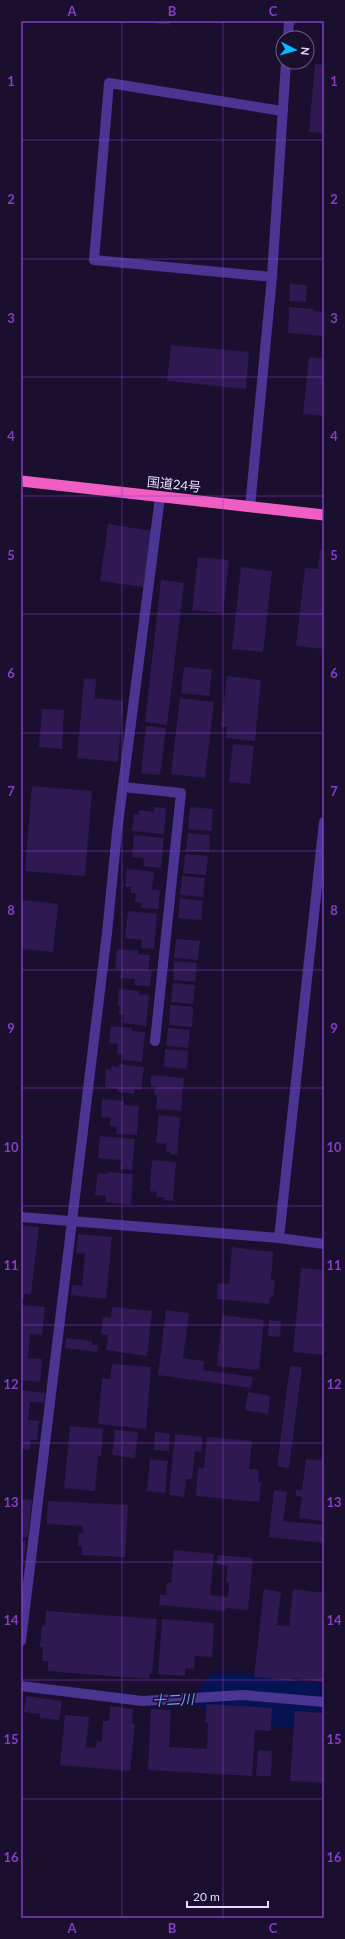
<svg xmlns="http://www.w3.org/2000/svg" width="345" height="1939" font-family="Lato,'Noto Sans JP',sans-serif">
  <style>
    .lines { fill: none; stroke-linecap: round; stroke-linejoin: round }
    .river { stroke: #051352; stroke-width: 48 }
    .building { fill: #2f1952 }
    .minor { stroke: #4a3593; stroke-width: 10 }
    .trunk { stroke: #f05ec4; stroke-width: 11 }
    .grid { fill: none; stroke: #863ec5; stroke-width: 1; stroke-opacity: 0.55 }
    .labels { text-anchor: middle; stroke-width: 3.5; stroke-linejoin: round; paint-order: stroke }
    .street-label { font-size: 13px; fill: #e7ddff; stroke: #1a0f2f }
    .water-label { font-size: 14px; font-style: italic; fill: #6b9fff; stroke: #1a0f2f }
    .neatline { fill: none; stroke: #863ec5; stroke-width: 1.5 }
    .grid-label { font-size: 13px; text-anchor: middle; font-weight: bold; fill: #863ec5 }
  </style>
  <rect width="100%" height="100%" fill="#1a0f2f"/>
  <g class="lines">
    <!-- river -->
    <path class="river" d="M223 1696 324 1708"/>
  </g>
  <!-- building -->
  <path class="building" d="M153 21H170V25L153 23Z
    M315 64 324 65V133L309 132Z
    M290 284 307 285 306 302 289 301Z
    M289 307 313 309 314 311 324 312V336L288 333Z
    M171 345 249 352 246 389 167 381Z
    M309 357 324 359V416L303 414Z
    M108 524 152 531 144 587 100 581Z
    M320 550 324 551V649L296 646 305 568 318 569Z
    M198 557 229 560 223 613 192 610Z
    M241 567 272 571 263 652 232 649Z
    M161 580 184 583 167 725 145 722Z
    M184 667 212 670 209 696 181 693Z
    M227 676 261 680 255 741 226 738 227 727H221Z
    M84 678 96 679 95 698 123 701 118 762 77 758Z
    M180 698 214 702 205 778 171 774Z
    M42 709 64 710 62 749 39 747Z
    M146 726 166 728 160 775 141 773Z
    M233 744 254 746 250 784 229 782Z
    M32 786 92 791 85 876 25 871Z
    M154 807 166 808 164 834 132 831 134 814 139 815V810L154 812Z
    M190 807 213 809 211 831 188 829Z
    M188 833 210 835 209 852 186 851Z
    M134 835 164 838 161 868 143 866 144 858 132 857Z
    M185 854 208 856 206 875 183 873Z
    M127 869 154 872 152 889 160 890 158 909 141 908 142 903 135 902 136 893H131V887H125Z
    M182 876 205 878 203 897 180 895Z
    M180 898 203 901 201 920 178 918Z
    M23 900 58 904 53 952 21 949Z
    M128 911 157 914 154 949 141 948 142 940 125 938Z
    M176 939 200 941 198 960 174 958Z
    M117 949 138 951V954L150 955 148 970 152 971 150 986 134 985 135 979 120 978 121 970 115 969Z
    M174 961 197 963 195 982 173 980Z
    M173 983 195 985 193 1004 171 1002Z
    M119 989 139 991V994L149 995 146 1026 123 1023 124 1015 119 1014 120 1006 118 1005Z
    M170 1005 193 1007 192 1027 169 1025Z
    M111 1026 132 1028V1031L145 1032 142 1062 123 1060V1054H117L118 1044 109 1043Z
    M168 1028 190 1030 188 1048 166 1046Z
    M165 1049 188 1051 187 1069 164 1067Z
    M119 1064 144 1067 141 1090 135 1089 134 1094 118 1092V1089L105 1087 106 1069 111 1070 112 1066 119 1067Z
    M151 1075 184 1078 181 1111 156 1109 157 1095H154L155 1087 151 1086Z
    M102 1099 124 1101V1105L139 1106 137 1135 116 1134 117 1127 110 1126 111 1118 101 1117Z
    M159 1115 180 1117 177 1155 170 1154V1152L166 1151 167 1144 156 1143Z
    M100 1136 135 1139 132 1170 120 1169 121 1160 98 1158Z
    M152 1160 176 1162 173 1201 163 1200 164 1197H156L157 1192 150 1191Z
    M108 1172 133 1174 131 1205 106 1202V1196L95 1195 98 1173 108 1174Z
    M21 1225 39 1227 31 1294H24V1298H21Z
    M78 1234 112 1237 106 1299 71 1295 72 1285 82 1286 85 1254 76 1253Z
    M232 1247 273 1252 271 1280H275L273 1297H270L269 1304 217 1299 218 1283 229 1284Z
    M301 1268 324 1270V1355L293 1352Z
    M21 1305 45 1307 42 1335 30 1334 28 1358 42 1359 40 1382 21 1380Z
    M112 1307 152 1311 147 1356 106 1350 108 1335 101 1334 103 1317 111 1318Z
    M166 1310 189 1313 183 1358 204 1361 203 1370 253 1377 251 1388 158 1375Z
    M222 1315 264 1320 259 1370 217 1366Z
    M269 1320 281 1321 280 1337 268 1336Z
    M66 1338 92 1341V1345H98L97 1352 65 1348Z
    M112 1364 151 1367 146 1429 98 1424 102 1378 110 1379Z
    M290 1366 302 1367 289 1468 277 1466Z
    M21 1390 45 1393 44 1403 30 1402 28 1420 39 1421 37 1440H31L30 1450 21 1449Z
    M248 1392 270 1396 268 1414 245 1410Z
    M70 1426 103 1429 101 1456H98L95 1491 64 1488Z
    M115 1430 138 1432 135 1458 112 1455Z
    M155 1432 170 1434 169 1451 154 1450Z
    M175 1434 203 1437 201 1452 195 1451 192 1479H186L184 1497 169 1495Z
    M207 1437 252 1441 249 1469 259 1470 258 1482H261L259 1502 196 1496 198 1467 204 1468Z
    M150 1459 168 1461 165 1493 147 1491Z
    M306 1459 324 1461V1521L299 1518 302 1497 296 1496V1490H302Z
    M274 1490 287 1492 283 1521 324 1525V1543L269 1537Z
    M21 1499 32 1500 28 1537H21Z
    M48 1501 128 1505 125 1557 82 1555V1547L78 1546 79 1533H83V1526L47 1524Z
    M21 1541H26L22 1578H21Z
    M174 1550 214 1554 210 1595 228 1597 229 1582H226L228 1566 217 1564 218 1555 253 1558 248 1610 226 1608 225 1611 159 1605 160 1595H166L167 1583H171Z
    M264 1589 281 1592 277 1625 289 1626 293 1589 324 1593V1682L293 1678V1681L254 1677Z
    M46 1611 157 1619 152 1674H149V1679L48 1671V1661H42L43 1647H40L42 1626H45Z
    M162 1619 214 1623 212 1657 195 1656 194 1669 185 1668V1676L158 1674Z
    M26 1696 62 1701 59 1720 40 1718V1714L24 1712Z
    M207 1704 272 1708 271 1731 255 1730 252 1776 148 1770 151 1709 171 1710 169 1747 207 1749 208 1723H205Z
    M110 1706 133 1709 132 1723 135 1724 130 1771 60 1765 65 1715 89 1717 86 1747 96 1748 97 1741 102 1742 103 1721H109Z
    M295 1711 324 1713V1783L290 1781Z
    M258 1750 272 1751 271 1776H256Z"/>
  <g class="lines">
    <!-- minor -->
    <path class="minor" d="M288 38 289 21
      M272 277 94 260 109 83 282 111
      M250 507 272 277 286 62
      M123 787 181 793 155 1041
      M21 1217 279 1238 324 1244
      M279 1238 324 822
      M21 1641 107 933 117 832 160 497
      M21 1686 142 1701 243 1695 324 1702"/>
    <!-- trunk -->
    <path class="trunk" d="M21 481 324 515"/>
  </g>
  <!-- grid -->
  <path class="grid" d="M122 21V1918M223 21V1918M21 140H324M21 259H324M21 377H324M21 496H324M21 614H324M21 733H324M21 851H324M21 970H324M21 1088H324M21 1206H324M21 1325H324M21 1443H324M21 1562H324M21 1680H324M21 1799H324"/>
  <g class="labels">
    <!-- street labels -->
    <g class="street-label">
      <text transform="translate(174 484) rotate(6)" y="5">国道24号</text>
    </g>
    <!-- water labels -->
    <g class="water-label">
      <text transform="translate(173 1700) rotate(-3)" y="5">十二川</text>
    </g>
  </g>
  <!-- border -->
  <rect width="345" height="1939" fill="none" stroke="#1a0f2f" stroke-width="44"/>
  <!-- north arrow -->
  <g transform="translate(295 50) rotate(96)"><circle r="19" fill="#1a0f2f" stroke="#6c6182"/>
  <path d="M0-3L7 15L0 10L-7 15Z" fill="#09b9ff"/>
  <text y="-6" font-size="11" font-weight="bold" text-anchor="middle" fill="#e7ddff">N</text>
  </g>
  <!-- scale -->
  <path d="M187 1901v6h81v-6" fill="none" stroke="#e7ddff" stroke-width="2"/>
  <text x="193" y="1901" font-size="12" fill="#e7ddff" stroke="#1a0f2f" stroke-width="3" paint-order="stroke">20 m</text>
  <rect x="22" y="22" width="301" height="1895" class="neatline"/>
  <g class="grid-label">
    <text x="72" y="16">A</text>
    <text x="172" y="16">B</text>
    <text x="273" y="16">C</text>
    <text x="11" y="86">1</text>
    <text x="334" y="86">1</text>
    <text x="11" y="204">2</text>
    <text x="334" y="204">2</text>
    <text x="11" y="323">3</text>
    <text x="334" y="323">3</text>
    <text x="11" y="441">4</text>
    <text x="334" y="441">4</text>
    <text x="11" y="560">5</text>
    <text x="334" y="560">5</text>
    <text x="11" y="678">6</text>
    <text x="334" y="678">6</text>
    <text x="11" y="796">7</text>
    <text x="334" y="796">7</text>
    <text x="11" y="915">8</text>
    <text x="334" y="915">8</text>
    <text x="11" y="1033">9</text>
    <text x="334" y="1033">9</text>
    <text x="11" y="1152">10</text>
    <text x="334" y="1152">10</text>
    <text x="11" y="1270">11</text>
    <text x="334" y="1270">11</text>
    <text x="11" y="1389">12</text>
    <text x="334" y="1389">12</text>
    <text x="11" y="1507">13</text>
    <text x="334" y="1507">13</text>
    <text x="11" y="1625">14</text>
    <text x="334" y="1625">14</text>
    <text x="11" y="1744">15</text>
    <text x="334" y="1744">15</text>
    <text x="11" y="1862">16</text>
    <text x="334" y="1862">16</text>
    <text x="72" y="1933">A</text>
    <text x="172" y="1933">B</text>
    <text x="273" y="1933">C</text>
  </g>
</svg>
